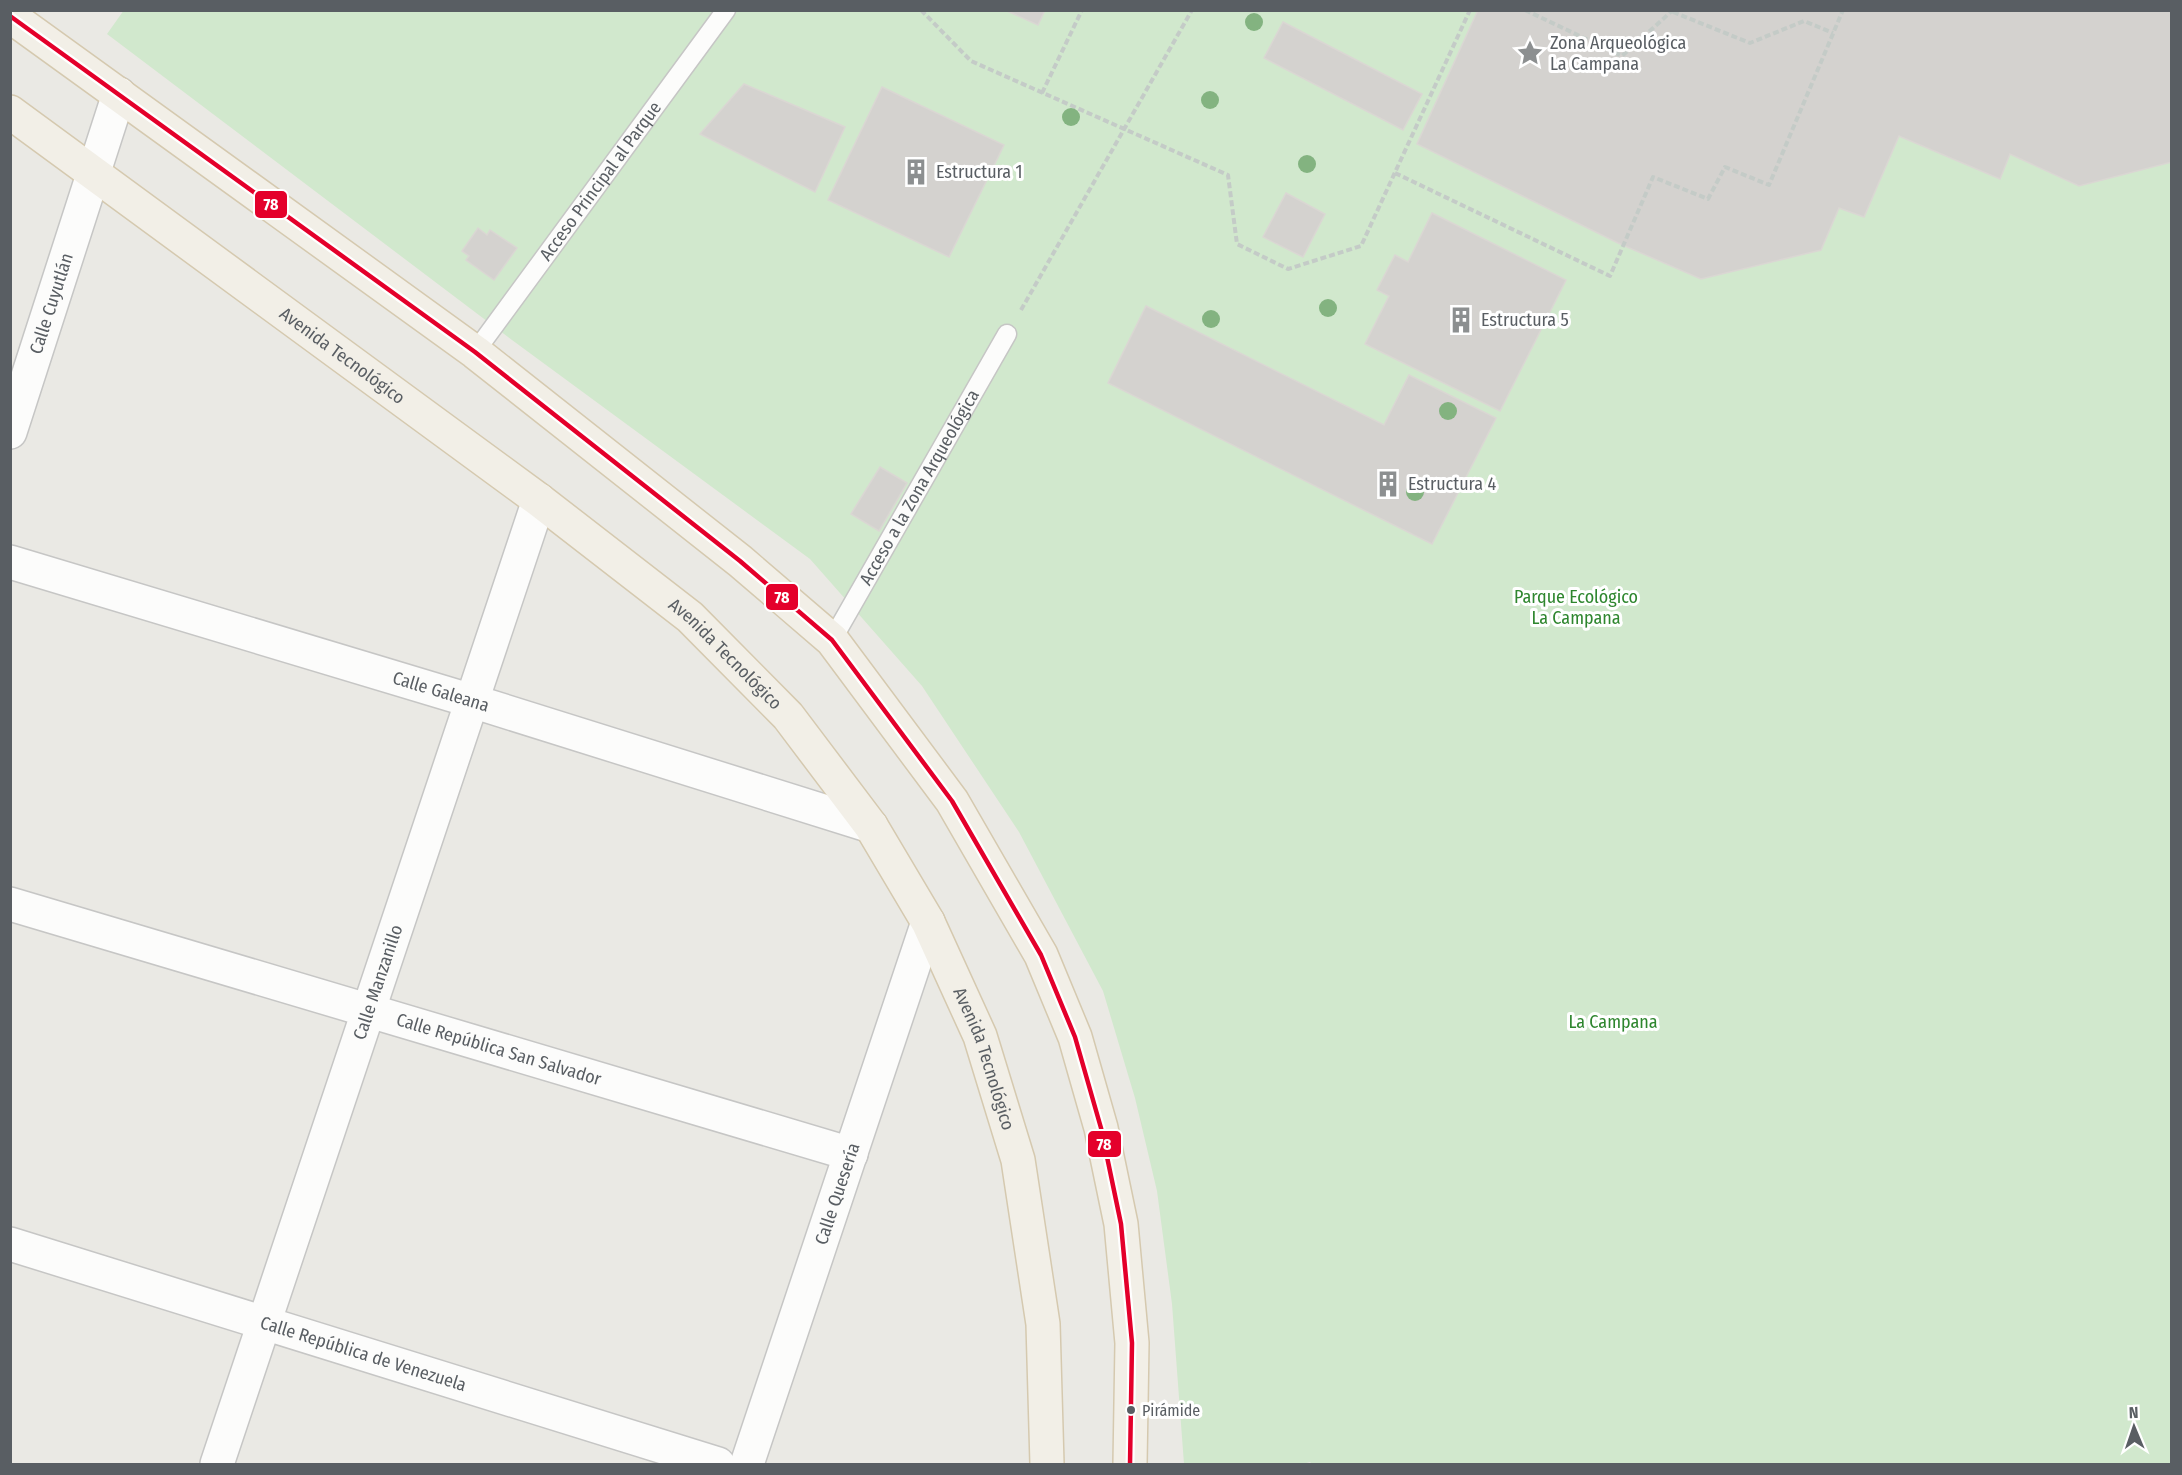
<svg xmlns="http://www.w3.org/2000/svg" width="2182" height="1475" font-family="'Fira Sans Condensed',sans-serif">
  <style>
    .green { fill: #d1e8cd }
    .building { fill: #d4d2cf; stroke: #dad7d3; stroke-width: 1.5 }
    .lines { fill: none; stroke-linecap: round; stroke-linejoin: round }
    .lane-casing { stroke: #c6c6c5; stroke-width: 21 }
    .street-casing { stroke: #c6c6c5; stroke-width: 36 }
    .primary-casing { stroke: #d5c9af; stroke-width: 36 }
    .path { stroke: #c4cbc7; stroke-width: 4; stroke-dasharray: 6 3; stroke-linecap: butt }
    .lane { stroke: #fcfcfb; stroke-width: 18 }
    .street { stroke: #fcfcfb; stroke-width: 33 }
    .primary { stroke: #f2efe7; stroke-width: 33 }
    .bus-1-casing { stroke: #fff; stroke-width: 9 }
    .bus-1 { stroke: #e4002b; stroke-width: 4.5 }
    .tree { fill: #83b380 }
    .bus-dot { fill: #595e63; stroke: #fff; stroke-width: 2 }
    .labels { text-anchor: middle; stroke-width: 6; stroke-linejoin: round; paint-order: stroke }
    .bus-label { font-size: 16px; fill: #595e63; stroke: #fff; text-anchor: start }
    .poi-label { font-size: 18px; fill: #595e63; stroke: #fff; text-anchor: start }
    .street-label { font-size: 18px; fill: #595e63; stroke: #fff }
    .park-label { font-size: 18px; fill: #2e862e; stroke: #fff }
    .line-badge { stroke: #fff; stroke-width: 2 }
    .badge-label { font-size: 16px; text-anchor: middle; font-weight: bold; fill: #fff }
  </style>
  <rect width="100%" height="100%" fill="#eae9e4"/>
  <!-- green -->
  <path class="green" d="M124 10 2171 11V1464H1312L1310 1462 1303 1464H1184L1172 1304 1157 1191 1135 1098 1103 991 1019 832 922 686 810 559 512 340 107 34Z"/>
  <!-- building -->
  <path class="building" d="M1005 10H1045L1038 25Z
    M1478 10H2172V162L2079 186 2010 154 2000 179 1899 136 1864 217 1839 208 1821 250 1701 279 1618 243 1417 144Z
    M1283 22 1422 94 1403 130 1264 58Z
    M744 84 845 127 815 192 700 134Z
    M882 87 1004 145 949 257 828 200Z
    M1286 193 1325 214 1303 257 1263 237Z
    M1432 213 1566 280 1500 411 1365 344 1389 296 1377 290 1395 255 1408 262Z
    M478 228 487 235 490 230 517 248 494 280 466 260 469 256 462 251Z
    M1146 306 1384 425 1409 375 1496 418 1432 544 1108 383Z
    M880 467 907 483 879 531 851 514Z"/>
  <g class="lines">
    <!-- lane casing -->
    <g class="lane-casing">
      <g id="lane">
        <path id="s1" d="M475 352 726 10"/>
        <path id="s2" d="M832 640 1007 334"/>
      </g>
    </g>
    <!-- street casing -->
    <g class="street-casing">
      <g id="street">
        <path id="s3" d="M10 432 119 94"/>
        <path id="s4" d="M10 562 472 701 871 826"/>
        <path id="s5" d="M10 904 851 1154"/>
        <path id="s6" d="M10 1244 718 1464"/>
        <path id="s7" d="M217 1464 539 500"/>
        <path id="s8" d="M747 1464 928 922"/>
      </g>
    </g>
    <!-- primary casing -->
    <g class="primary-casing">
      <g id="primary">
        <path d="M10 16 475 352 740 561 832 640 952 801 1041 955 1075 1037 1101 1128 1121 1224 1132 1343 1130 1464"/>
        <path id="s9" d="M10 112 539 500 690 617 788 716 871 826 928 922 980 1036 1018 1160 1043 1324 1047 1464"/>
      </g>
    </g>
    <!-- path -->
    <path class="path" d="M921 10 971 61 1228 175 1237 244 1288 269 1361 246 1470 10
      M1525 10 1622 56 1673 10
      M1673 12 1750 43 1804 21 1833 33
      M1042 93 1082 10
      M1395 173 1610 276 1653 177 1708 199 1725 167 1769 185 1843 10
      M1021 310 1192 10"/>
    <!-- lane -->
    <use href="#lane" class="lane"/>
    <!-- street -->
    <use href="#street" class="street"/>
    <!-- primary -->
    <use href="#primary" class="primary"/>
    <!-- bus-1 casing -->
    <g class="bus-1-casing">
      <path id="bus-1" d="M10 16 475 352 740 561 832 640 952 801 1041 955 1075 1037 1101 1128 1121 1224 1132 1343 1130 1464"/>
    </g>
    <!-- bus-1 -->
    <use href="#bus-1" class="bus-1"/>
  </g>
  <!-- trees -->
  <g class="tree">
    <circle cx="1254" cy="22" r="9"/>
    <circle cx="1210" cy="100" r="9"/>
    <circle cx="1071" cy="117" r="9"/>
    <circle cx="1307" cy="164" r="9"/>
    <circle cx="1328" cy="308" r="9"/>
    <circle cx="1211" cy="319" r="9"/>
    <circle cx="1448" cy="411" r="9"/>
    <circle cx="1415" cy="492" r="9"/>
  </g>
  <!-- icons -->
  <defs>
    <g id="sight-bare" transform="scale(2.07)"><path d="M0-6L1.8-2.2L6-1.7L2.9 1.2L3.7 5.4L0 3.3L-3.7 5.4L-2.9 1.2L-6-1.7L-1.8-2.2Z" fill="#8c8f90" stroke="#fff" stroke-width="2.5" paint-order="stroke"/></g>
    <g id="building-bare" transform="scale(2.07)"><path d="M-4-6H4V6H1V3H-1V6H-4ZM-2.5-4.3h1.7v1.8h-1.7ZM.8-4.3h1.7v1.8H.8ZM-2.5-1h1.7V.8h-1.7ZM.8-1h1.7V.8H.8Z" fill="#8c8f90" stroke="#fff" stroke-width="2.5" paint-order="stroke"/></g>
  </defs>
  <g fill-rule="evenodd">
    <use href="#sight-bare" x="1530" y="53"/>
    <use href="#building-bare" x="916" y="172"/>
    <use href="#building-bare" x="1461" y="320"/>
    <use href="#building-bare" x="1388" y="484"/>
  </g>
  <!-- markers -->
  <circle class="bus-dot" cx="1131" cy="1410" r="5"/>
  <g class="labels">
    <!-- bus labels -->
    <g class="bus-label">
      <text x="1142" y="1416">Pirámide</text>
    </g>
    <!-- poi labels -->
    <g class="poi-label">
      <text x="1550" y="49">Zona Arqueológica<tspan x="1550" dy="21">La Campana</tspan></text>
      <text x="936" y="178">Estructura 1</text>
      <text x="1481" y="326">Estructura 5</text>
      <text x="1408" y="490">Estructura 4</text>
    </g>
    <!-- street labels -->
    <g class="street-label">
      <text dy="6" stroke="none"><textPath href="#s1" startOffset="212">Acceso Principal al Parque</textPath></text>
      <text dy="6" stroke="none"><textPath href="#s3" startOffset="135">Calle Cuyutlán</textPath></text>
      <text dy="6" stroke="none"><textPath href="#s9" startOffset="412">Avenida Tecnológico</textPath></text>
      <text dy="6" stroke="none"><textPath href="#s2" startOffset="176">Acceso a la Zona Arqueológica</textPath></text>
      <text dy="6" stroke="none"><textPath href="#s9" startOffset="898">Avenida Tecnológico</textPath></text>
      <text dy="6" stroke="none"><textPath href="#s4" startOffset="450">Calle Galeana</textPath></text>
      <text dy="6" stroke="none"><textPath href="#s7" startOffset="508">Calle Manzanillo</textPath></text>
      <text dy="6" stroke="none"><textPath href="#s5" startOffset="510">Calle República San Salvador</textPath></text>
      <text dy="6" stroke="none"><textPath href="#s9" startOffset="1384">Avenida Tecnológico</textPath></text>
      <text dy="6" stroke="none"><textPath href="#s8" startOffset="285">Calle Quesería</textPath></text>
      <text dy="6" stroke="none"><textPath href="#s6" startOffset="370">Calle República de Venezuela</textPath></text>
    </g>
    <!-- park labels -->
    <g class="park-label">
      <text x="1576" y="603">Parque Ecológico<tspan x="1576" dy="21">La Campana</tspan></text>
      <text x="1613" y="1028">La Campana</text>
    </g>
  </g>
  <g class="line-badge">
    <rect x="254" y="190" width="34" height="29" rx="6" fill="#e4002b"/>
    <rect x="765" y="583" width="34" height="28" rx="6" fill="#e4002b"/>
    <rect x="1087" y="1130" width="35" height="28" rx="6" fill="#e4002b"/>
  </g>
  <g class="badge-label">
    <text x="271" y="210">78</text>
    <text x="782" y="603">78</text>
    <text x="1104" y="1150">78</text>
  </g>
  <!-- border -->
  <rect width="2182" height="1475" fill="none" stroke="#595e63" stroke-width="24"/>
  <!-- north arrow -->
  <g transform="translate(2134 1427) rotate(358)" stroke="#ffffff" stroke-width="4.5" paint-order="stroke">
  <path d="M0-4.5L10 22L0 15L-10 22Z" fill="#595e63"/>
  <text y="-9" font-size="16" font-weight="bold" text-anchor="middle" fill="#595e63">N</text>
  </g>
</svg>
